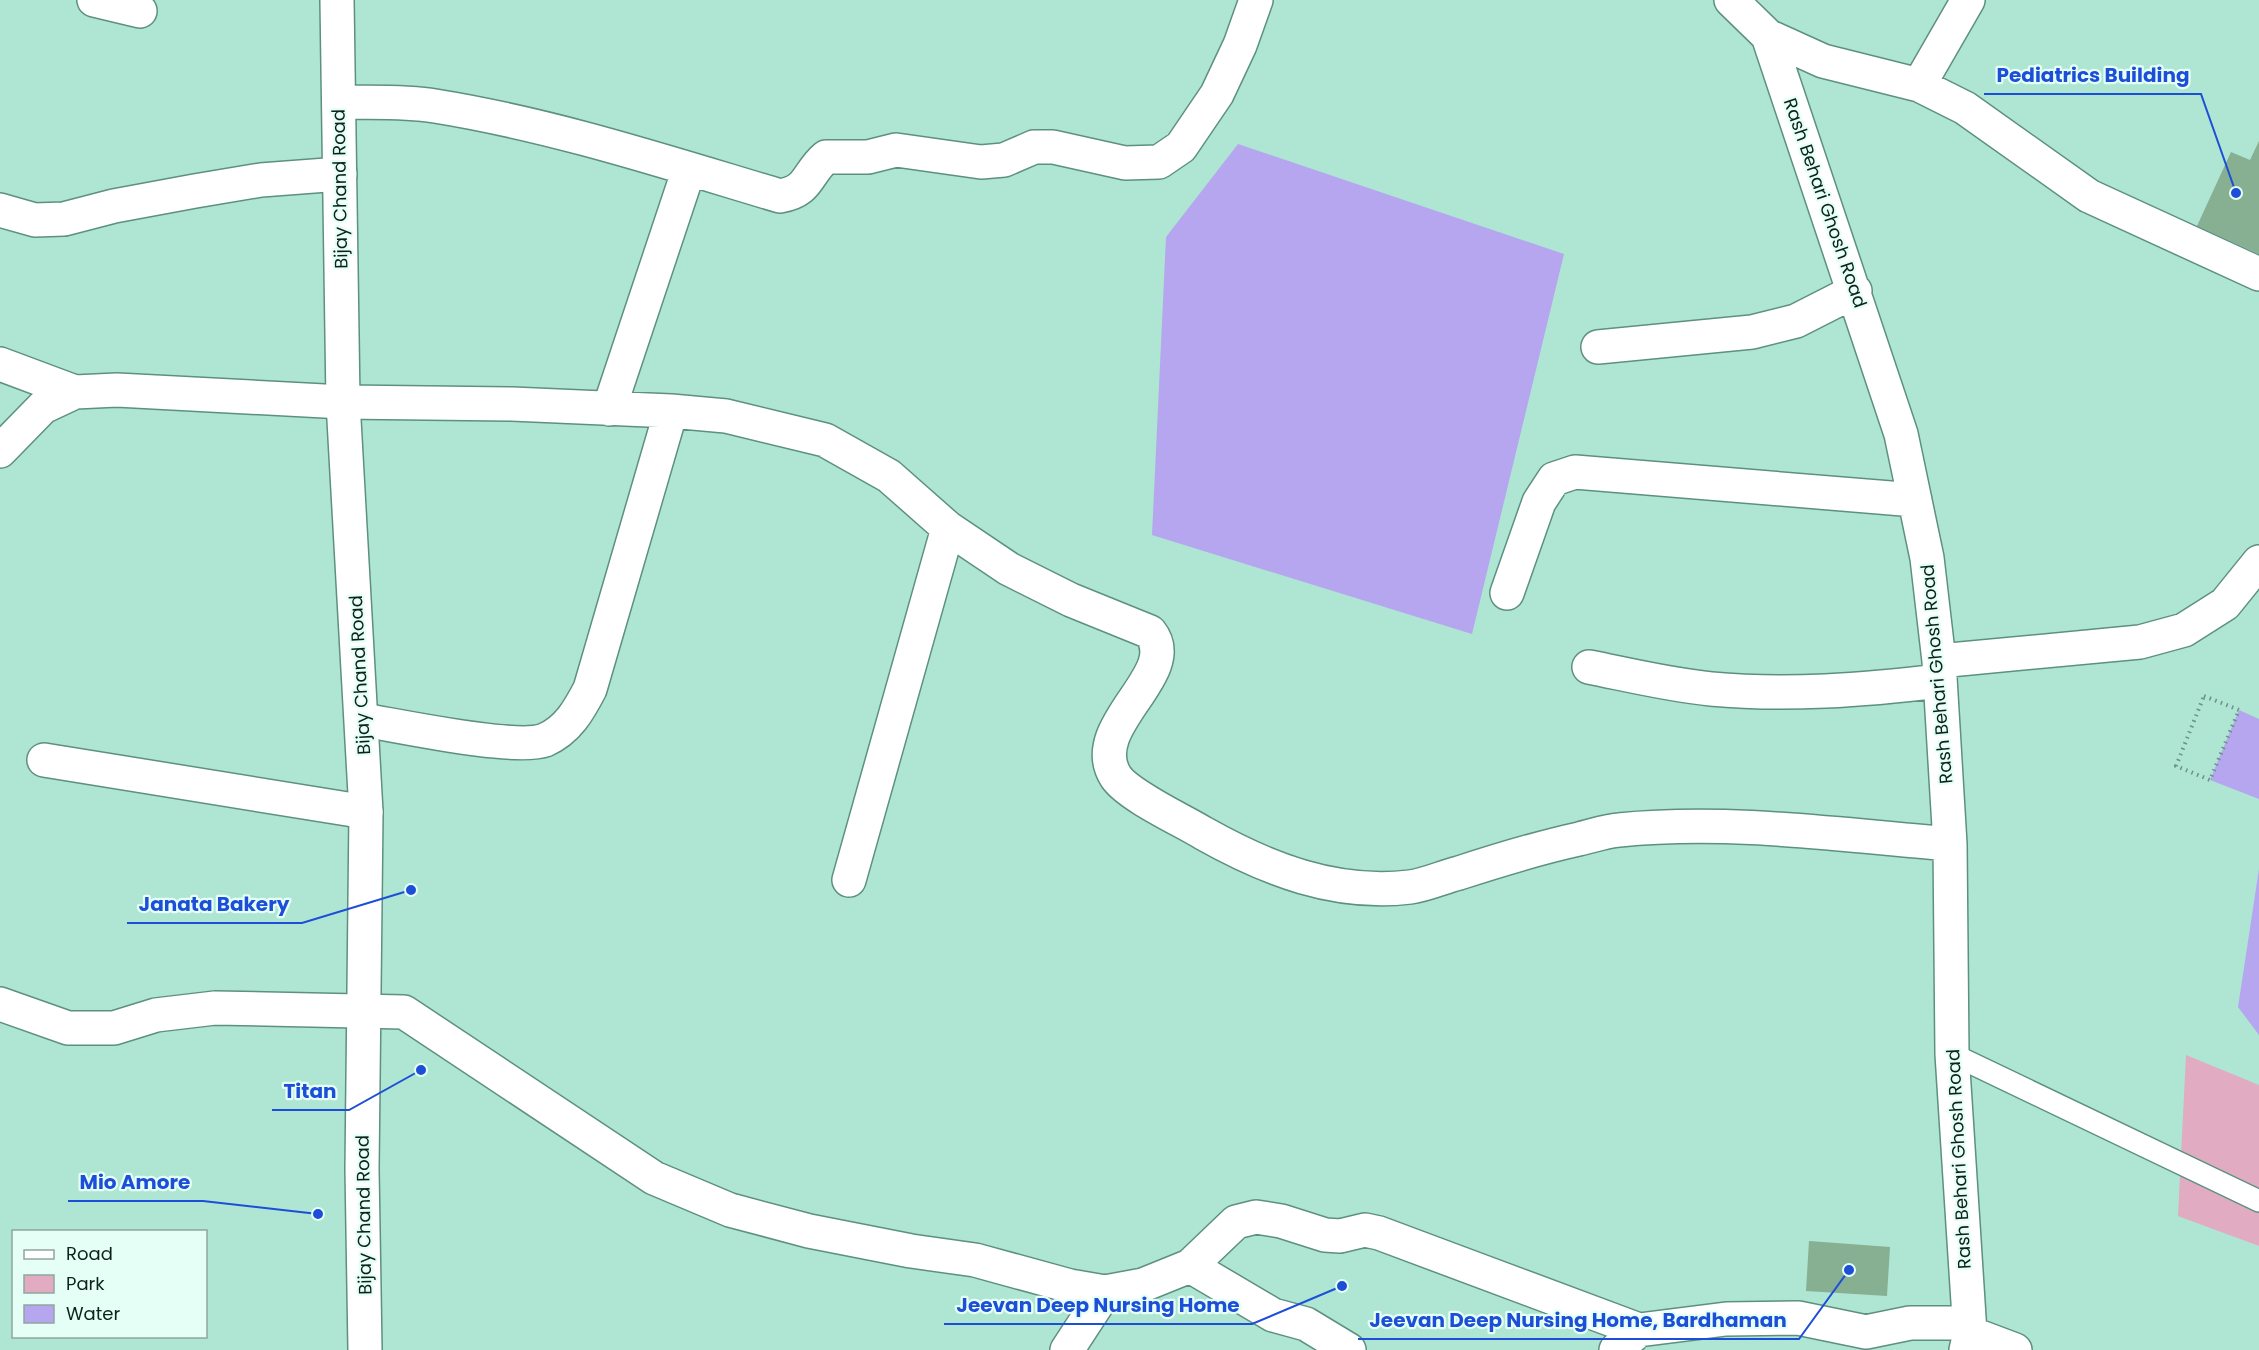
<svg xmlns="http://www.w3.org/2000/svg" width="2259" height="1350" font-family="Poppins,sans-serif">
  <style>
    .green { fill: #e1acc1 }
    .water { fill: #b5a6ef }
    .building { fill: #87af92 }
    .lines { fill: none; stroke-linecap: round; stroke-linejoin: round }
    .service-casing { stroke: #5d9081; stroke-width: 24 }
    .minor-casing { stroke: #5d9081; stroke-width: 36 }
    .secondary-casing { stroke: #5d9081; stroke-width: 36 }
    .path { stroke: #6a9285; stroke-width: 4; stroke-dasharray: 1.5 4.5; stroke-linecap: butt }
    .service { stroke: #fff; stroke-width: 21 }
    .minor { stroke: #fff; stroke-width: 33 }
    .secondary { stroke: #fff; stroke-width: 33 }
    .labels { text-anchor: middle; stroke-width: 4.5; stroke-linejoin: round; paint-order: stroke }
    .street-label { font-size: 18px; fill: #0d221c; stroke: #e5fff6 }
    .leader { fill: none; stroke: #1d4ed8; stroke-width: 2 }
    .callout-dot { fill: #1d4ed8; stroke: #e5fff6; stroke-width: 2 }
    .callout-label { font-size: 20px; text-anchor: middle; font-weight: bold; fill: #1d4ed8; stroke: #e5fff6; stroke-width: 4.5; stroke-linejoin: round; paint-order: stroke }
  </style>
  <rect width="100%" height="100%" fill="#afe5d3"/>
  <!-- green -->
  <path class="green" d="M2186 1055 2259 1085V1246L2178 1216Z"/>
  <!-- water -->
  <path class="water" d="M1238 144 1564 254 1472 634 1152 535 1166 237Z
    M2239 710 2259 719V799L2210 780Z
    M2259 869V1035L2238 1007Z"/>
  <!-- building -->
  <path class="building" d="M2259 141V254L2197 226 2231 152 2250 160Z
    M1809 1241 1890 1247 1887 1296 1806 1291Z"/>
  <g class="lines">
    <!-- service casing -->
    <g class="service-casing">
      <path id="service" d="M1952 1054 2259 1201"/>
    </g>
    <!-- minor casing -->
    <g class="minor-casing">
      <path id="minor" d="M94 0 140 11
        M1731 0 1768 36 1901 434 1927 558 1939 661 1950 844 1952 1054 1970 1333 1966 1350
        M1768 36 1823 61 1919 85 1965 108 2089 196 2259 274
        M1919 85 1968 0
        M339 102C370 103 404 101 435 106 553 125 666 162 780 196 810 191 806 174 826 157H868L896 150 981 162 1004 160 1034 147H1053L1125 163 1159 162 1181 147 1217 94 1240 45 1256 0
        M0 210 35 220 64 219 114 206 195 191 261 180 340 174
        M1598 347 1752 332 1796 321 1855 291
        M0 364 75 392
        M609 409 689 169
        M0 451 43 407 75 392 117 390 343 402 512 404 671 411 726 416 825 440 889 476 948 528 1009 569 1071 600 1150 632C1184 674 1083 726 1116 777 1129 796 1182 820 1203 833 1267 869 1335 896 1410 887 1426 885 1443 877 1459 873 1499 860 1538 848 1579 839 1592 836 1606 831 1619 830 1729 819 1841 835 1950 844
        M1507 593 1539 502 1554 479 1575 472 1915 500
        M1939 661 2140 642 2184 630 2225 604 2259 562
        M1589 667C1629 675 1670 685 1711 689 1787 696 1864 690 1940 681
        M363 720C400 726 516 751 545 740 568 730 579 710 590 689L671 411
        M44 760 366 812
        M849 880 948 528
        M0 1004 68 1028H114L156 1015 215 1008 404 1012 654 1178 730 1210 809 1231 911 1251 975 1260 1070 1286 1105 1292 1143 1285 1190 1266 1236 1222 1256 1217 1281 1221 1325 1235 1340 1236 1365 1230 1379 1233 1639 1330
        M1190 1266 1273 1315 1306 1324 1349 1350
        M1970 1333 2015 1350
        M1067 1350 1105 1292
        M1616 1350 1639 1330 1726 1319 1798 1318 1866 1332 1910 1323H1969"/>
    </g>
    <!-- secondary casing -->
    <g class="secondary-casing">
      <path id="secondary" d="M337 0 343 402 366 812 362 1169 365 1350"/>
    </g>
    <!-- path -->
    <path class="path" d="M2204 696 2239 710 2210 780 2176 766Z"/>
    <!-- service -->
    <use href="#service" class="service"/>
    <!-- minor -->
    <use href="#minor" class="minor"/>
    <!-- secondary -->
    <use href="#secondary" class="secondary"/>
  </g>
  <g class="labels">
    <!-- street labels -->
    <g class="street-label">
      <text transform="translate(340 189) rotate(-91)" y="6">Bijay Chand Road</text>
      <text transform="translate(1825 203) rotate(71)" y="6">Rash Behari Ghosh Road</text>
      <text transform="translate(1937 674) rotate(-95)" y="6">Rash Behari Ghosh Road</text>
      <text transform="translate(360 675) rotate(-93)" y="6">Bijay Chand Road</text>
      <text transform="translate(1959 1159) rotate(-93)" y="6">Rash Behari Ghosh Road</text>
      <text transform="translate(364 1215) rotate(-91)" y="6">Bijay Chand Road</text>
    </g>
  </g>
  <!-- callouts -->
  <path class="leader" d="M2236 193L2201 94H1984M411 890L302 923H127M421 1070L349 1110H272M318 1214L203 1201H68M1342 1286L1252 1324H944M1849 1270L1799 1339H1358"/>
  <g class="callout-dot">
    <circle cx="2236" cy="193" r="6"/>
    <circle cx="411" cy="890" r="6"/>
    <circle cx="421" cy="1070" r="6"/>
    <circle cx="318" cy="1214" r="6"/>
    <circle cx="1342" cy="1286" r="6"/>
    <circle cx="1849" cy="1270" r="6"/>
  </g>
  <g class="callout-label">
    <text x="2093" y="82">Pediatrics Building</text>
    <text x="214" y="911">Janata Bakery</text>
    <text x="310" y="1098">Titan</text>
    <text x="135" y="1189">Mio Amore</text>
    <text x="1098" y="1312">Jeevan Deep Nursing Home</text>
    <text x="1578" y="1327">Jeevan Deep Nursing Home, Bardhaman</text>
  </g>
  <!-- legend -->
  <rect x="12" y="1230" width="195" height="108" fill="#e5fff6" stroke="#8fa79f" stroke-width="1.5"/>
  <rect x="24" y="1250" width="30" height="9" fill="#ffffff" stroke="#8fa79f" stroke-width="1.5"/>
  <text x="66" y="1260" font-size="18" fill="#0d221c">Road</text>
  <rect x="24" y="1275" width="30" height="18" fill="#e1acc1" stroke="#8fa79f" stroke-width="1.5"/>
  <text x="66" y="1290" font-size="18" fill="#0d221c">Park</text>
  <rect x="24" y="1305" width="30" height="18" fill="#b5a6ef" stroke="#8fa79f" stroke-width="1.5"/>
  <text x="66" y="1320" font-size="18" fill="#0d221c">Water</text>
</svg>
